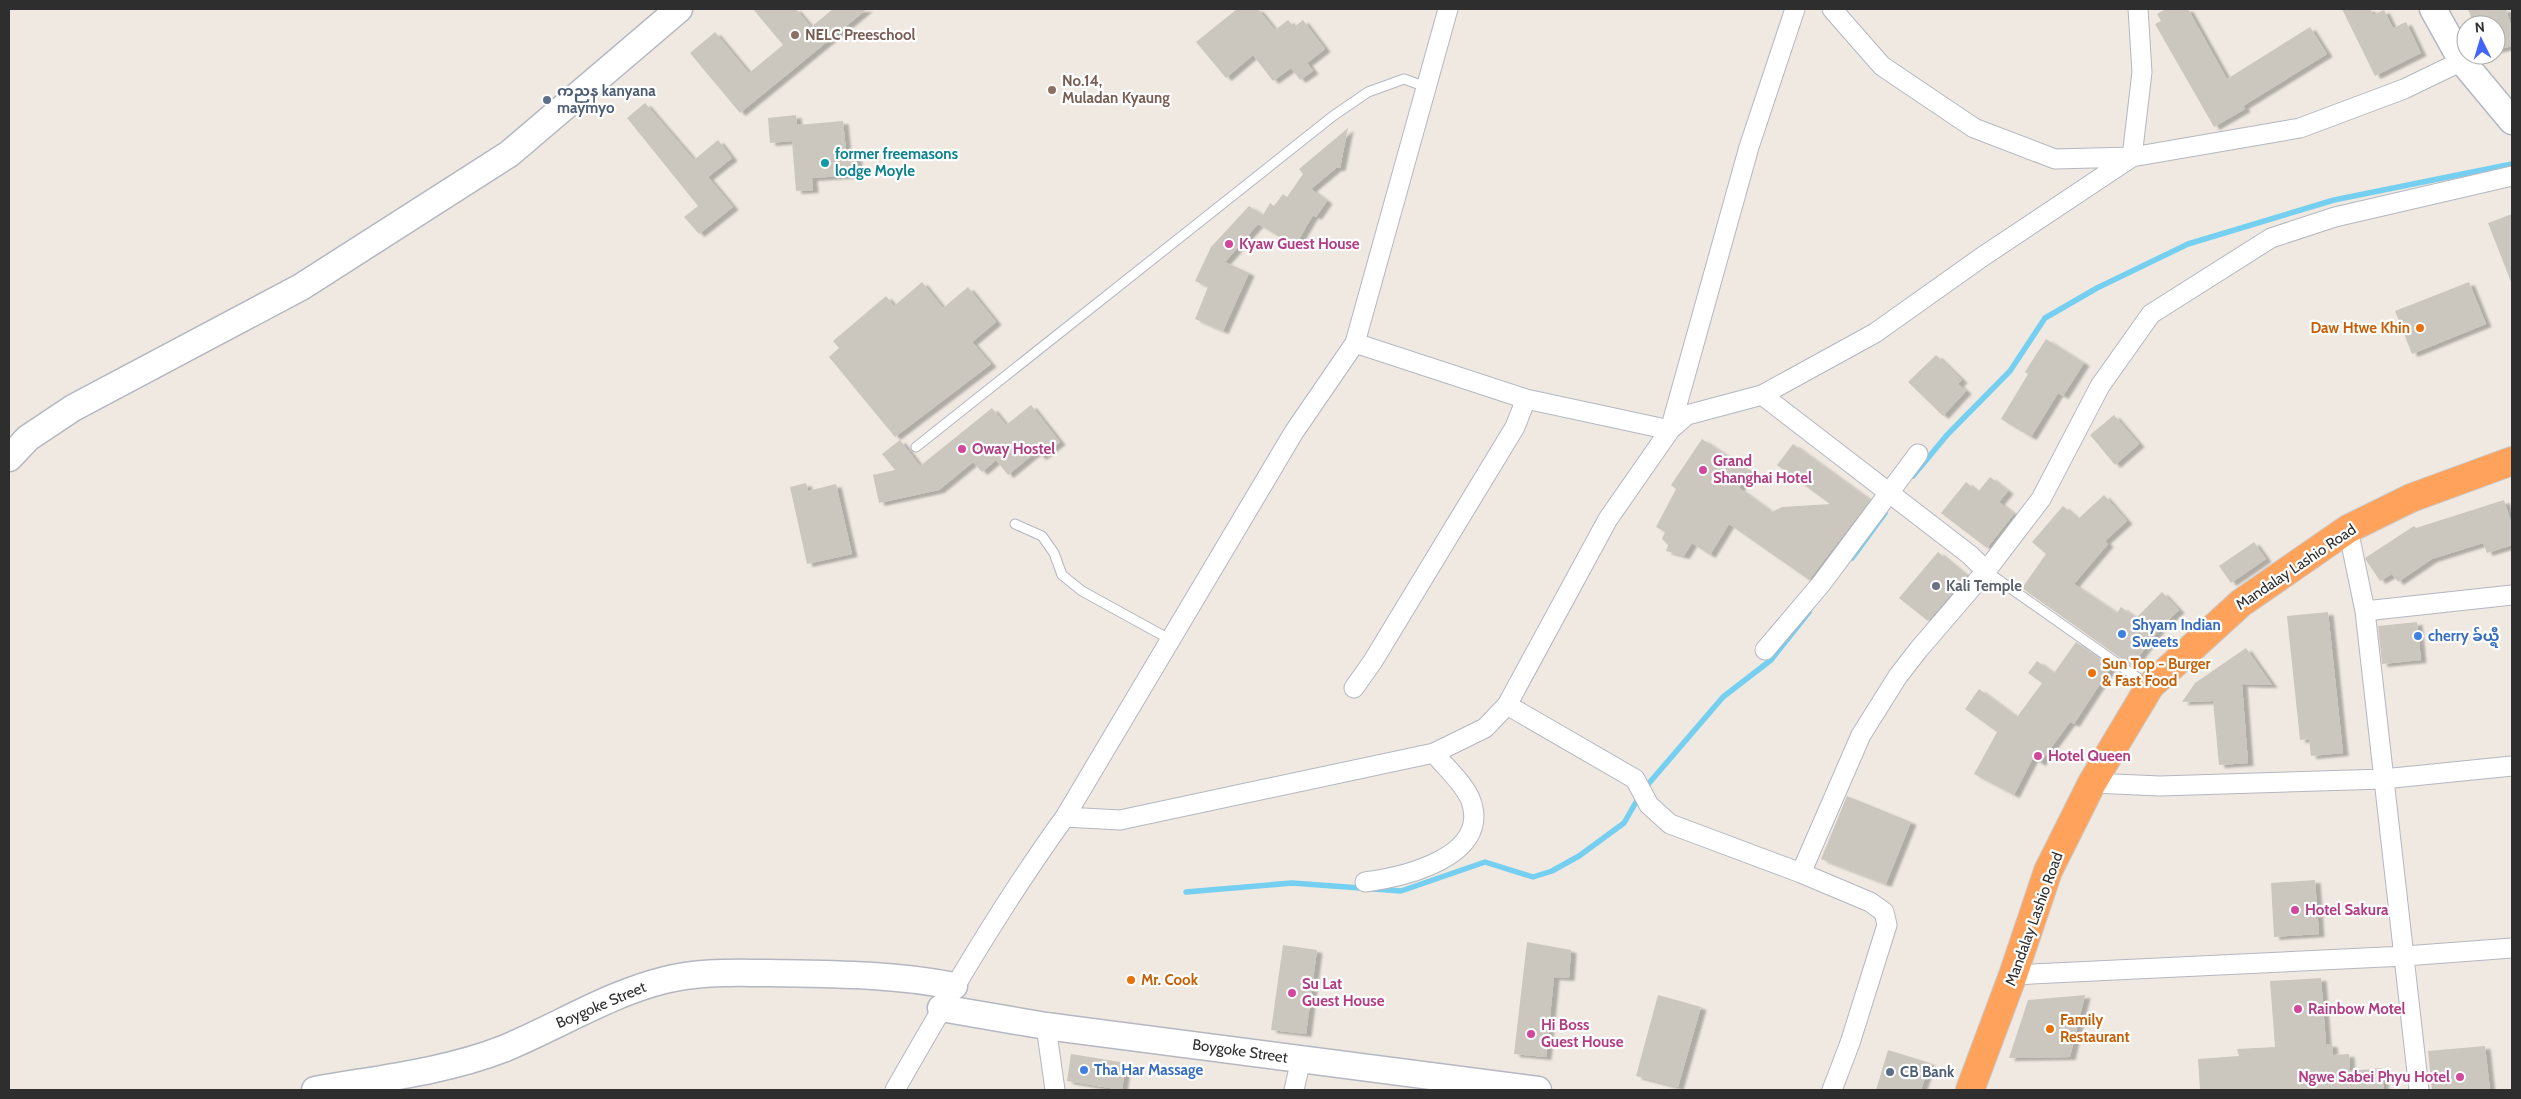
<svg xmlns="http://www.w3.org/2000/svg" width="2521" height="1099" font-family="Cabin,'Noto Sans Myanmar',sans-serif">
  <style>
    .lines { fill: none; stroke-linecap: round; stroke-linejoin: round }
    .stream { stroke: #75cff0; stroke-width: 5.5 }
    .building { fill: #cbc7bf; filter: url(#shadow) }
    .lane-casing { stroke: #b4b7c1; stroke-width: 11 }
    .street-casing { stroke: #b4b7c1; stroke-width: 21 }
    .secondary-casing { stroke: #b4b7c1; stroke-width: 29 }
    .highway-casing { stroke: #c9c9c9; stroke-width: 30 }
    .lane { stroke: #fff; stroke-width: 9 }
    .street { stroke: #fff; stroke-width: 19 }
    .secondary { stroke: #fff; stroke-width: 26 }
    .highway { stroke: #ffa35c; stroke-width: 28 }
    .education-dot { fill: #8d6e63; stroke: #fff; stroke-width: 2 }
    .service-dot { fill: #5c6f8a; stroke: #fff; stroke-width: 2 }
    .culture-dot { fill: #0f9aa8; stroke: #fff; stroke-width: 2 }
    .hotel-dot { fill: #d1479c; stroke: #fff; stroke-width: 2 }
    .food-dot { fill: #e8710a; stroke: #fff; stroke-width: 2 }
    .worship-dot { fill: #6b7280; stroke: #fff; stroke-width: 2 }
    .shop-dot { fill: #3f7fe0; stroke: #fff; stroke-width: 2 }
    .labels { text-anchor: middle; stroke-width: 4.5; stroke-linejoin: round; paint-order: stroke }
    .education-label { font-size: 15px; font-weight: bold; fill: #785e54; stroke: #fff; text-anchor: start }
    .service-label { font-size: 15px; font-weight: bold; fill: #4e5e75; stroke: #fff; text-anchor: start }
    .culture-label { font-size: 15px; font-weight: bold; fill: #0d838f; stroke: #fff; text-anchor: start }
    .hotel-label { font-size: 15px; font-weight: bold; fill: #b23c85; stroke: #fff; text-anchor: start }
    .food-label { font-size: 15px; font-weight: bold; fill: #c56008; stroke: #fff; text-anchor: start }
    .street-label { font-size: 15px; fill: #2e2e2e; stroke: #fff }
    .worship-label { font-size: 15px; font-weight: bold; fill: #5b616d; stroke: #fff; text-anchor: start }
    .shop-label { font-size: 15px; font-weight: bold; fill: #366cbe; stroke: #fff; text-anchor: start }
  </style>
  <defs>
    <filter id="shadow"><feDropShadow dx="5.5" dy="3" stdDeviation="1" flood-color="#0004"/></filter>
  </defs>
  <rect width="100%" height="100%" fill="#efe9e1"/>
  <g class="lines">
    <!-- stream -->
    <path class="stream" d="M1913 476 1947 435 2010 371 2045 318 2097 288 2188 244 2334 200 2512 164
      M1852 558 1885 513
      M1644 789 1723 697 1771 660 1809 612
      M1186 892 1292 883 1401 891 1485 862 1533 877 1552 871 1579 856 1624 823 1639 797"/>
  </g>
  <!-- building -->
  <path class="building" d="M753 9H796L811 27 833 9H867L740 113 690 53 715 32 749 73 783 45Z
    M1237 9H1258L1275 30 1288 20 1294 27 1303 20 1325 49 1307 63 1313 71 1300 80 1291 68 1273 81 1253 55 1226 78 1196 42Z
    M2166 9H2188L2227 79 2310 27 2327 54 2243 106 2245 109 2214 127 2155 24 2161 21 2157 14Z
    M2342 9H2370L2373 15 2384 10 2393 28 2406 22 2421 53 2375 76Z
    M2468 9H2506L2512 29V46L2496 50V25H2474Z
    M645 103 694 160 718 140 732 158 708 177 733 207 699 234 684 217 698 206 627 118Z
    M796 115 797 125 843 121 846 151 856 150 858 175 812 178 813 190 796 191 792 141 770 143 768 118Z
    M1348 128 1340 168H1336L1311 189 1327 201 1316 217 1313 215 1295 246 1258 224 1225 262 1249 273 1223 331 1195 319 1208 287 1195 281 1211 247 1249 206 1263 215 1270 203 1274 206 1283 194 1287 197 1303 174 1299 169Z
    M2512 214V282H2511L2488 223Z
    M922 282 943 308 968 287 996 322 972 342 991 364 895 437 829 357 839 348 833 341 886 296 894 306Z
    M2469 282 2486 324 2412 354 2395 311Z
    M2046 339 2084 363 2063 396 2058 393 2031 437 2001 419 2028 374 2025 372Z
    M1936 355 1962 380 1958 384 1966 391 1943 416 1908 382Z
    M1031 405 1060 442 1041 457 1036 452 1008 475 996 460 982 472 973 462 939 490 879 503 873 475 895 470 882 454 900 440 920 466 992 408 1006 425Z
    M2114 415 2139 444 2115 465 2090 435Z
    M1702 439 1750 471 1739 488 1772 512 1782 507 1830 504 1777 465 1793 444 1870 500 1809 580 1729 524 1710 555 1692 543 1684 556 1666 551 1668 545 1662 539 1665 532 1656 527 1676 489 1671 485Z
    M1990 477 2008 491 1999 502 2014 514 1987 548 1941 513 1966 482 1978 492Z
    M806 483 808 491 836 484 852 554 807 564 790 487Z
    M2104 495 2127 521 2105 541 2108 544 2074 584 2117 613 2121 607 2136 618 2162 592 2179 610 2160 628 2132 666 2022 588 2046 554 2032 542 2063 506 2078 519Z
    M2504 500 2512 525V545L2487 553 2483 543 2432 559 2398 582 2392 574 2380 581 2366 560 2365 558 2414 526 2416 528Z
    M2254 542 2266 559 2231 583 2219 566Z
    M1938 552 1967 576 1928 621 1899 598Z
    M2328 612 2343 753 2311 756 2309 739 2300 740 2287 616Z
    M2417 622 2421 660 2382 664 2378 626Z
    M2076 642 2111 667 2074 724 2070 722 2040 763 2033 758 2014 795 1974 774 1997 732 1965 709 1979 689 2017 717 2042 683 2028 673 2037 661 2054 673Z
    M2246 648 2272 685 2242 684 2248 763 2219 765 2213 701 2182 702 2195 683Z
    M1847 796 1911 822 1886 884 1821 859Z
    M2315 880 2319 934 2274 937 2271 883Z
    M1527 942 1571 950 1569 978 1554 977 1546 1057 1514 1054Z
    M1283 945 1317 950 1306 1034 1271 1030Z
    M2321 978 2326 1044H2332L2333 1055 2349 1054 2350 1071 2382 1068 2384 1090H2200L2198 1059 2239 1056 2237 1049 2275 1047 2270 981Z
    M1658 995 1701 1007 1678 1087 1636 1076Z
    M2085 995 2070 1057 2009 1058 2028 1000Z
    M2485 1046 2490 1090H2432L2428 1051Z
    M1888 1050 1930 1063 1921 1090H1876Z
    M1071 1054 1126 1063 1122 1090 1067 1081Z"/>
  <g class="lines">
    <!-- lane casing -->
    <g class="lane-casing">
      <path id="lane" d="M916 447 1333 116 1368 92 1404 79 1426 87
        M1015 524 1042 536 1054 553 1062 575 1082 591 1171 640
        M1986 571 2148 685"/>
    </g>
    <!-- street casing -->
    <g class="street-casing">
      <path id="street" d="M1832 9 1882 66 1974 128 2055 159 2132 157 2300 128 2404 89 2462 61
        M1355 343 1526 399 1670 430 1687 415 1762 395 1875 333 1982 257 2132 157 2142 72 2138 9
        M1762 395 1970 555 1986 571
        M2348 529 2365 611 2419 1090
        M2365 611 2512 595
        M1765 650 1821 584 1918 454
        M1354 688 1373 661 1515 427 1526 399
        M1507 705 1635 779 1649 805 1670 824 1801 873 1870 902 1884 912 1887 925 1850 1043 1832 1090
        M2092 783 2160 786 2383 779 2512 766
        M1065 817 1120 820 1434 753 1485 728 1507 705 1608 519 1670 430 1749 147 1795 9
        M1801 873 1861 735 1898 676 1919 649 1986 571 2041 499 2100 386 2151 314 2271 238 2335 217 2512 176
        M1365 882C1403 877 1491 857 1471 801 1465 784 1445 767 1434 753
        M2013 975 2405 956 2512 948
        M1046 1026 1055 1090
        M895 1090C948 997 1002 904 1065 817L1294 432 1355 343 1448 9
        M1294 1090 1301 1059"/>
    </g>
    <!-- secondary casing -->
    <g class="secondary-casing">
      <path id="secondary" d="M2433 9 2462 61 2512 121
        M9 458 28 438 73 408 301 287 509 154 679 9
        M941 1008 1046 1026 1538 1090
        M315 1090C377 1079 444 1072 503 1049 557 1027 608 994 665 980 700 971 735 973 770 973 832 974 893 974 954 986"/>
    </g>
    <!-- highway casing -->
    <g class="highway-casing">
      <path id="highway" d="M1970 1090 2013 975 2048 871 2092 783 2150 686 2241 603 2348 529 2411 498 2512 461"/>
    </g>
    <!-- lane -->
    <use href="#lane" class="lane"/>
    <!-- street -->
    <use href="#street" class="street"/>
    <!-- secondary -->
    <use href="#secondary" class="secondary"/>
    <!-- highway -->
    <use href="#highway" class="highway"/>
  </g>
  <!-- markers -->
  <g class="education-dot">
    <circle cx="795" cy="35" r="5"/>
    <circle cx="1052" cy="90" r="5"/>
  </g>
  <g class="service-dot">
    <circle cx="547" cy="100" r="5"/>
    <circle cx="1890" cy="1072" r="5"/>
  </g>
  <circle class="culture-dot" cx="825" cy="163" r="5"/>
  <g class="hotel-dot">
    <circle cx="1229" cy="244" r="5"/>
    <circle cx="962" cy="449" r="5"/>
    <circle cx="1703" cy="470" r="5"/>
    <circle cx="2038" cy="756" r="5"/>
    <circle cx="2295" cy="910" r="5"/>
    <circle cx="1292" cy="993" r="5"/>
    <circle cx="2298" cy="1009" r="5"/>
    <circle cx="1531" cy="1034" r="5"/>
    <circle cx="2460" cy="1077" r="5"/>
  </g>
  <g class="food-dot">
    <circle cx="2420" cy="328" r="5"/>
    <circle cx="2092" cy="673" r="5"/>
    <circle cx="1131" cy="980" r="5"/>
    <circle cx="2050" cy="1029" r="5"/>
  </g>
  <circle class="worship-dot" cx="1936" cy="586" r="5"/>
  <g class="shop-dot">
    <circle cx="2122" cy="634" r="5"/>
    <circle cx="2418" cy="636" r="5"/>
    <circle cx="1084" cy="1070" r="5"/>
  </g>
  <g class="labels">
    <!-- education labels -->
    <g class="education-label">
      <text x="805" y="40">NELC Preeschool</text>
      <text x="1062" y="86">No.14,<tspan x="1062" dy="17">Muladan Kyaung</tspan></text>
    </g>
    <!-- service labels -->
    <g class="service-label">
      <text x="557" y="96">ကညန kanyana<tspan x="557" dy="17">maymyo</tspan></text>
      <text x="1900" y="1077">CB Bank</text>
    </g>
    <!-- culture labels -->
    <g class="culture-label">
      <text x="835" y="159">former freemasons<tspan x="835" dy="17">lodge Moyle</tspan></text>
    </g>
    <!-- hotel labels -->
    <g class="hotel-label">
      <text x="1239" y="249">Kyaw Guest House</text>
      <text x="972" y="454">Oway Hostel</text>
      <text x="1713" y="466">Grand<tspan x="1713" dy="17">Shanghai Hotel</tspan></text>
      <text x="2048" y="761">Hotel Queen</text>
      <text x="2305" y="915">Hotel Sakura</text>
      <text x="1302" y="989">Su Lat<tspan x="1302" dy="17">Guest House</tspan></text>
      <text x="2308" y="1014">Rainbow Motel</text>
      <text x="1541" y="1030">Hi Boss<tspan x="1541" dy="17">Guest House</tspan></text>
      <text x="2450" y="1082" text-anchor="end">Ngwe Sabei Phyu Hotel</text>
    </g>
    <!-- food labels -->
    <g class="food-label">
      <text x="2410" y="333" text-anchor="end">Daw Htwe Khin</text>
      <text x="2102" y="669">Sun Top - Burger<tspan x="2102" dy="17">&amp; Fast Food</tspan></text>
      <text x="1141" y="985">Mr. Cook</text>
      <text x="2060" y="1025">Family<tspan x="2060" dy="17">Restaurant</tspan></text>
    </g>
    <!-- street labels -->
    <g class="street-label">
      <text transform="translate(2296 567) rotate(-34)" y="5">Mandalay Lashio Road</text>
      <text transform="translate(2034 919) rotate(-70)" y="5">Mandalay Lashio Road</text>
      <text transform="translate(601 1005) rotate(-23)" y="5">Boygoke Street</text>
      <text transform="translate(1240 1051) rotate(8)" y="5">Boygoke Street</text>
    </g>
    <!-- worship labels -->
    <g class="worship-label">
      <text x="1946" y="591">Kali Temple</text>
    </g>
    <!-- shop labels -->
    <g class="shop-label">
      <text x="2132" y="630">Shyam Indian<tspan x="2132" dy="17">Sweets</tspan></text>
      <text x="2428" y="641">cherry ခ်ယ္ရီ</text>
      <text x="1094" y="1075">Tha Har Massage</text>
    </g>
  </g>
  <!-- border -->
  <rect width="2521" height="1099" fill="none" stroke="#2e2e2e" stroke-width="20"/>
  <!-- north arrow -->
  <g transform="translate(2481 40) rotate(355)"><circle r="24" fill="#ffffff" stroke="#ababab"/>
  <path d="M0-4L9 19L0 12L-9 19Z" fill="#4264fb"/>
  <text y="-8" font-size="14" font-weight="bold" text-anchor="middle" fill="#2e2e2e">N</text>
  </g>
</svg>
